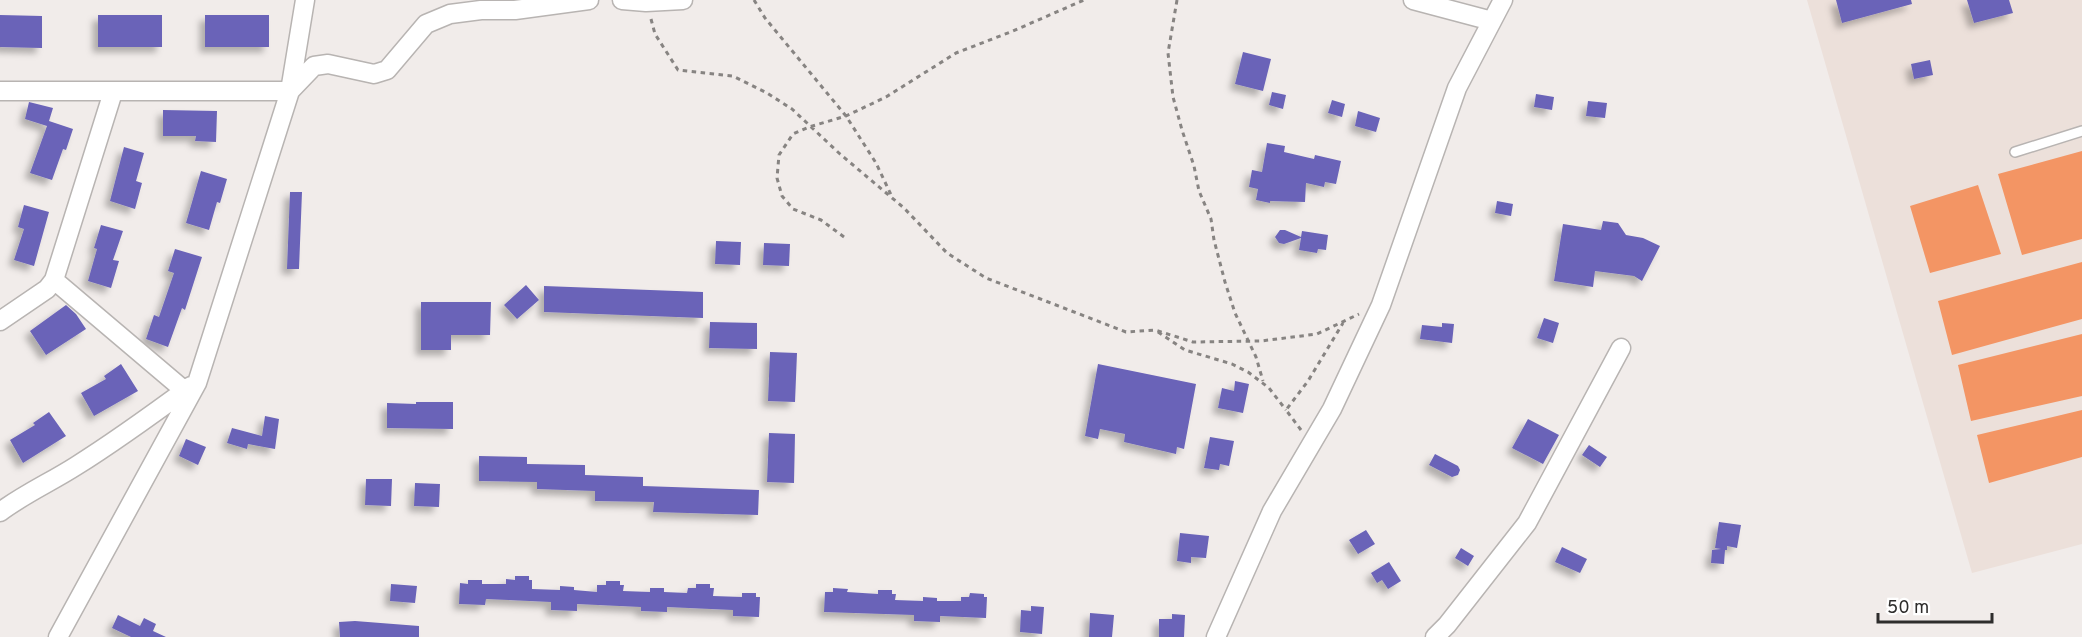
<svg xmlns="http://www.w3.org/2000/svg" width="2082" height="637" font-family="Overpass,sans-serif">
  <style>
    .built { fill: #ece0da }
    .water { fill: #f39564 }
    .building { fill: #6a63b8; filter: url(#shadow) }
    .lines { fill: none; stroke-linecap: round; stroke-linejoin: round }
    .service-casing { stroke: #b8b4b2; stroke-width: 12 }
    .minor-casing { stroke: #b8b4b2; stroke-width: 21 }
    .path { stroke: #878482; stroke-width: 3; stroke-dasharray: 4.5 4.5; stroke-linecap: butt }
    .service { stroke: #fff; stroke-width: 9 }
    .minor { stroke: #fff; stroke-width: 18 }
  </style>
  <defs>
    <filter id="shadow"><feDropShadow dx="-5.5" dy="5.5" stdDeviation="3" flood-color="#0004"/></filter>
  </defs>
  <rect width="100%" height="100%" fill="#f1ecea"/>
  <!-- built -->
  <path class="built" d="M1807 0H2082V544L1972 573Z"/>
  <!-- water -->
  <path class="water" d="M2082 151V239L2022 255 1998 174Z
    M1978 185 2001 254 1930 273 1910 206Z
    M2082 262V319L1952 355 1938 301Z
    M2082 334V396L1971 421 1958 365Z
    M2082 410V457L1989 483 1977 435Z"/>
  <!-- building -->
  <path class="building" d="M1836 0H1911L1912 4 1842 23Z
    M1967 0H2009L2013 13 1974 23Z
    M0 15 42 16V48L0 47Z
    M98 15H162V47H98Z
    M205 15H269V47H205Z
    M1243 52 1271 59 1263 91 1235 84Z
    M1930 60 1933 75 1914 79 1911 64Z
    M1272 92 1286 95 1283 109 1269 105Z
    M1536 94 1554 97 1552 110 1534 107Z
    M1332 100 1345 104 1342 117 1328 113Z
    M1588 101 1607 103 1605 118 1586 116Z
    M29 102 53 108 49 121 73 129 66 150 63 149 52 180 30 173 47 126 25 119Z
    M163 110 217 111 216 142 195 141 196 136H163Z
    M1358 111 1380 118 1376 132 1355 126Z
    M1267 143 1285 146 1284 152 1314 159 1315 155 1341 161 1336 184 1325 182 1324 187 1306 183 1305 202 1270 201V203L1256 200 1258 189 1249 187 1252 170 1262 172Z
    M124 147 144 153 136 181 142 183 135 209 110 201Z
    M201 171 227 179 220 203 217 202 209 230 186 223Z
    M290 192H302L299 269H287Z
    M1497 201 1513 204 1511 216 1495 213Z
    M24 205 49 212 34 266 14 260 24 229 18 227Z
    M1603 221 1618 223 1626 235 1643 238 1660 246 1642 281 1634 276 1595 271 1593 287 1554 281 1563 224 1601 230Z
    M101 225 123 231 113 260 119 261 111 288 88 281 97 249 94 248Z
    M1280 230H1285L1301 237 1302 231 1328 235 1326 250 1318 249 1317 253 1299 250 1301 238 1284 244 1279 243 1275 237Z
    M716 241 741 242 740 265 715 264Z
    M764 243 790 244 789 266 763 265Z
    M175 249 202 257 185 310 182 308 168 347 146 339 154 315 159 317 174 273 168 271Z
    M526 285 539 300 517 319 504 305Z
    M544 286 703 292V318L544 312Z
    M421 302H491L490 335H451V350H421Z
    M66 305 76 314 86 329 46 355 30 331Z
    M1544 318 1559 323 1553 343 1537 338Z
    M710 322 757 323V349L709 348Z
    M1442 323 1454 324 1452 343 1420 339 1422 325 1442 327Z
    M770 352 797 353 795 402 768 401Z
    M121 364 138 391 94 416 81 393 106 379 104 376Z
    M1098 364 1196 384 1184 449 1177 447 1176 454 1124 442 1125 434 1100 429 1098 439 1085 436Z
    M1235 381 1249 384 1243 413 1218 408 1222 388 1234 391Z
    M416 402H453V429L387 428V403L416 404Z
    M49 412 66 436 23 463 10 440 35 425 33 423Z
    M265 416 279 419 275 449 248 444 247 449 227 443 232 428 262 436Z
    M1528 419 1559 435 1543 464 1512 448Z
    M769 433 795 434 794 483 767 482Z
    M1210 437 1234 441 1229 466 1220 464 1219 470 1204 468Z
    M186 439 206 447 198 465 179 456Z
    M1589 445 1607 457 1600 467 1582 455Z
    M1435 454 1458 466 1460 470 1458 475 1452 477 1429 465Z
    M479 456 527 457V464L585 465V475L643 477V486L759 490 758 515 653 512 654 502 595 501V491L537 489V482L479 481Z
    M366 479H392L391 506 365 505Z
    M415 483 440 484 439 507 414 506Z
    M1719 522 1741 525 1737 548 1727 546V550H1725L1724 564 1711 563 1712 550 1721 549 1715 548Z
    M1366 530 1375 544 1358 554 1349 540Z
    M1180 533 1209 536 1206 558 1191 557V563L1177 561Z
    M1562 547 1587 559 1580 573 1555 562Z
    M1461 548 1474 556 1468 566 1455 558Z
    M1389 562 1401 581 1388 589 1382 580 1377 583 1371 573Z
    M515 576H529V580H532V589L560 590V586L574 587V590L597 592V585H606V581H620V585H624L623 591 650 592V588H664V592L687 593 688 588H696V584H710V588H714L713 596 742 597V593H756V597H760L759 617 733 616V610L667 607V612L641 611V607L577 604V611L551 610V602L486 599 485 605 459 604 460 583 468 584V580H482V584H506V579L515 580Z
    M391 584 417 586 415 603 390 601Z
    M833 588 848 589 847 592 878 594V590H892V594H896L895 600 923 601V597L937 598V601H961V597H969L970 593 984 594V597H987L986 618 940 616V622L914 621V615L824 612 825 592H833Z
    M1031 606 1044 607 1042 634 1020 632 1021 610 1031 611Z
    M1090 613 1114 615 1112 637H1089Z
    M1172 614 1185 615 1184 637H1159V619H1172Z
    M118 615 140 626 144 618 156 624 153 631 166 637H131L112 628Z
    M355 621 419 626V637H340L339 622Z"/>
  <g class="lines">
    <!-- service casing -->
    <g class="service-casing">
      <path id="service" d="M2015 152 2082 131"/>
    </g>
    <!-- minor casing -->
    <g class="minor-casing">
      <path id="minor" d="M622 0 646 2 683 0
        M1413 0 1492 21
        M0 91H290L314 66 328 64 374 74 387 70 426 24 450 14 481 10H515L589 0
        M54 280 185 391
        M0 321 47 289 54 280 113 92
        M0 512C24 494 51 482 76 466 116 441 153 414 191 386
        M58 637 197 383 290 91 305 0
        M1216 637 1272 511 1332 409 1381 305 1457 88 1503 0
        M1435 637 1447 625 1527 523 1621 348"/>
    </g>
    <!-- path -->
    <path class="path" d="M754 0 765 18 846 116 876 163 893 199
      M1177 0 1168 53 1173 97 1182 130 1194 166 1199 191 1211 219 1214 240 1225 282 1235 313 1256 357 1263 381
      M651 19 655 34 678 70 733 76 767 93 792 109 840 154 904 208 947 253 986 278 1126 332 1155 330 1193 342 1261 341 1317 334 1359 314
      M844 237 821 220 793 209 782 196 777 178 779 155 793 134 809 127 846 116 886 97 956 53 1013 31 1084 0
      M1158 332 1185 350 1232 364 1248 372 1269 388 1286 410
      M1301 430 1286 410 1308 381 1343 323"/>
    <!-- service -->
    <use href="#service" class="service"/>
    <!-- minor -->
    <use href="#minor" class="minor"/>
  </g>
  <!-- scale -->
  <path d="M1878 613v9h114v-9" fill="none" stroke="#2e2d2c" stroke-width="3"/>
  <text x="1887" y="613" font-size="18" fill="#2e2d2c" stroke="#ffffff" stroke-width="4.5" paint-order="stroke">50 m</text>
</svg>
